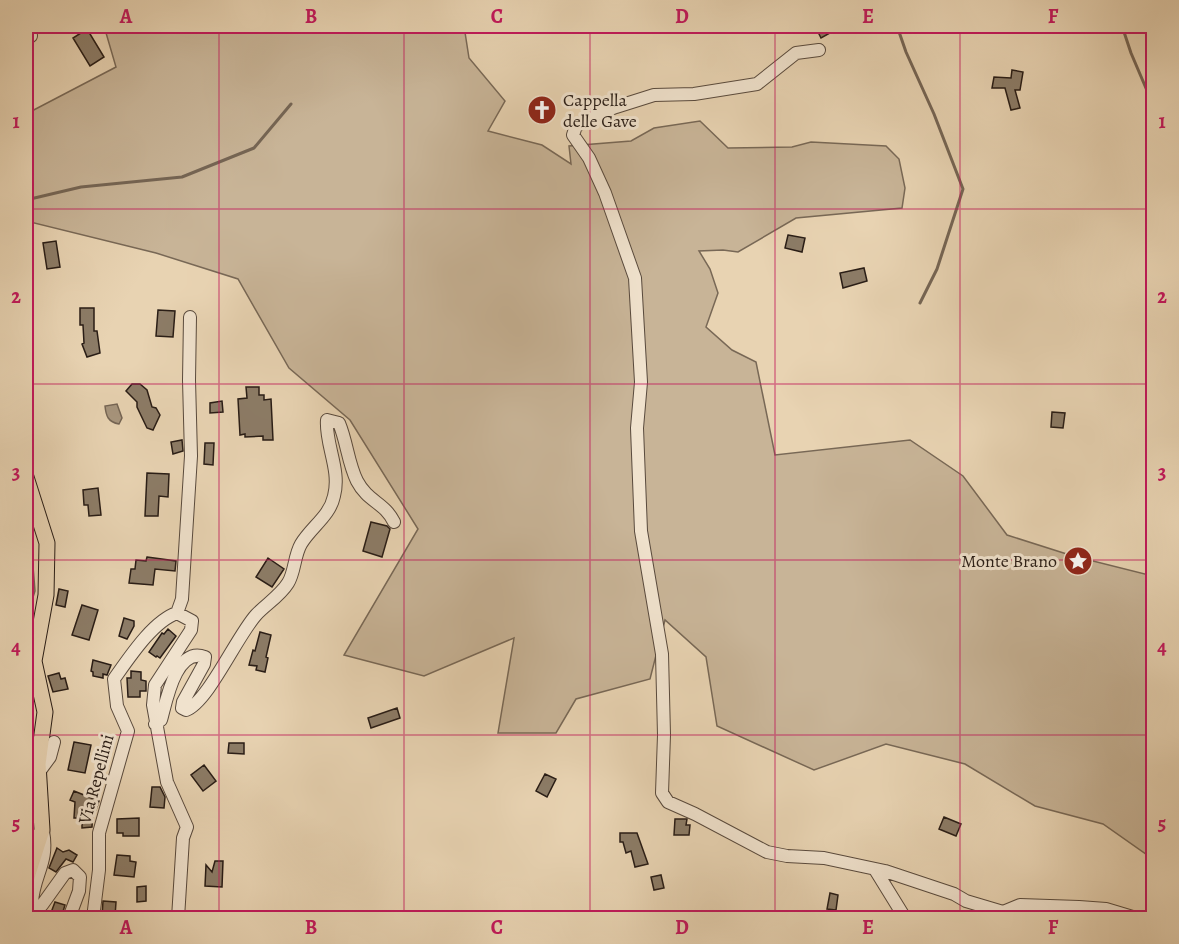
<svg xmlns="http://www.w3.org/2000/svg" width="1179" height="944" font-family="Alegreya,serif">
  <style>
    .green { fill: #c8b497; stroke: #786856; stroke-width: 1.5 }
    .water { fill: #a7957d; stroke: #756554; stroke-width: 1.5 }
    .lines { fill: none; stroke-linecap: round; stroke-linejoin: round }
    .stream { stroke: #756554; stroke-width: 3 }
    .building { fill: #8c7c67; stroke: #291d16; stroke-width: 1.5 }
    .minor-casing { stroke: #594a3d; stroke-width: 14 }
    .major-casing { stroke: #291d16; stroke-width: 17 }
    .minor { stroke: #f0e2cd; stroke-width: 12 }
    .major { stroke: #e8d3b2; stroke-width: 15 }
    .grid { fill: none; stroke: #c2185b; stroke-width: 1.5; stroke-opacity: 0.55 }
    .labels { text-anchor: middle; stroke-width: 6; stroke-linejoin: round; paint-order: stroke }
    .poi-label { font-size: 18px; fill: #291d16; stroke: #f0e2cd; text-anchor: start }
    .street-label { font-size: 18px; fill: #291d16; stroke: #f0e2cd }
    .neatline { fill: none; stroke: #c2185b; stroke-width: 2 }
    .grid-label { font-size: 20px; text-anchor: middle; font-weight: bold; fill: #c2185b }
  </style>
  <rect width="100%" height="100%" fill="#e8d3b2"/>
  <filter id="stains"><feTurbulence type="fractalNoise" baseFrequency=".00333" numOctaves="4"/><feColorMatrix values="0 0 0 0 .2 0 0 0 0 .09 0 0 0 0 .02 0 0 0 .5 -.17"/></filter>
  <radialGradient id="worn" r=".72"><stop offset=".6" stop-color="#630" stop-opacity="0"/><stop offset="1" stop-color="#630" stop-opacity=".3"/></radialGradient>
  <!-- green -->
  <path class="green" d="M104 26H464L469 58 505 101 488 131 542 145 571 164 569 146 631 141 654 128 700 121 728 148 792 147 811 142 886 146 899 159 905 188 902 208 796 218 738 252 723 250 699 251 710 269 718 293 706 327 732 350 756 362 775 455 910 440 963 476 1007 535 1073 556 1153 576V859L1103 824 1035 806 965 764 886 744 814 770 717 726 706 657 665 620 650 679 576 699 556 733H498L514 638 424 676 344 655 418 529 350 420 289 368 238 279 156 253 26 221V114L116 67Z"/>
  <!-- water -->
  <path class="water" d="M117 404 122 418 119 424C108 422 106 416 105 406Z
    M26 527 32 554 35 591 26 619Z"/>
  <g class="lines">
    <!-- stream -->
    <path class="stream" d="M897 26 906 52 934 114 963 189 937 269 920 303
      M1122 26 1131 53 1154 107
      M26 200 81 187 182 177 254 148 291 104"/>
  </g>
  <!-- building -->
  <path class="building" d="M815 26H826L830 33 821 38Z
    M87 29 104 57 90 66 73 38Z
    M1012 70 1023 72 1020 90H1015L1020 108 1011 110 1005 88H992L994 77 1011 78Z
    M539 99 554 111 549 118 541 112 538 114 530 108Z
    M788 235 805 238 802 252 785 248Z
    M56 241 60 267 47 269 43 243Z
    M864 268 867 281 843 288 840 273Z
    M80 308H94V331H97L100 353 87 357 82 344 84 343 83 325H80Z
    M158 310 175 311 173 337 156 336Z
    M132 384H140L147 390 152 407 156 408 160 415 153 430 147 428 137 407V402L126 391Z
    M246 387H259V395H264V400L271 399 273 440H263V436L245 437V434L240 435 238 399 247 398Z
    M222 401 223 412 210 413V403Z
    M1052 412 1065 413 1063 428 1051 427Z
    M182 440 183 451 173 454 171 442Z
    M205 443H214L213 465 204 464Z
    M147 473 169 474 168 497 159 496 158 516H145Z
    M98 488 101 515 89 516 88 505H84L83 490Z
    M371 522 387 526 390 529 382 557 363 551Z
    M147 557 176 561 175 571 155 569 153 585 129 583 131 569H135L136 560 146 561Z
    M268 558 284 569 272 587 256 577Z
    M59 589 68 591 65 607 56 605Z
    M82 605 98 610 89 640 72 635Z
    M124 618 134 621V626L127 639 119 636Z
    M168 629 176 636 160 658 157 656 156 657 149 652 162 633 164 634Z
    M260 632 271 635 266 657 268 658 265 672 256 670 257 666 249 665 253 650 255 651Z
    M93 660 111 665 107 675 103 674V678L93 676V672L91 671Z
    M131 671 141 672V680L146 681V691H140V697H128L127 678H131Z
    M59 673 61 679 65 678 68 689 53 692 48 676Z
    M397 708 400 718 371 728 368 718Z
    M74 742 91 745 85 773 68 770Z
    M229 743H244V754L228 753Z
    M204 765 216 781 203 791 191 775Z
    M545 774 556 779 547 797 536 791Z
    M152 787H160L165 797 164 808 150 807Z
    M74 791 99 801 96 810 93 809 92 827 82 828V818H74L75 802 70 800Z
    M944 817 961 824 956 836 939 829Z
    M139 818V836H123V833H117V819Z
    M675 819H687L686 825H690L689 835H674Z
    M620 833H637L648 864 635 867 631 851 626 853 623 842H620Z
    M57 848 63 852 69 850 77 855 73 862 66 859 56 872 49 868Z
    M117 855 130 856V861L136 862 134 877 114 875Z
    M215 861H223L222 887 205 886 206 865 212 872Z
    M661 875 664 888 654 890 651 877Z
    M146 886V901L137 902V887Z
    M830 893 838 895 836 910 827 909Z
    M103 901 116 902 115 917H102Z
    M55 902 65 905 61 918H49Z"/>
  <g class="lines">
    <!-- minor casing -->
    <g class="minor-casing">
      <path id="minor" d="M30 26 31 36
        M819 50 796 53 757 84 694 94 654 95 616 107 590 117 576 126 573 135 589 158 605 193 635 278 641 382 637 428 641 531 662 654 664 735 662 793 668 802 695 814 767 852 787 856 824 858 885 871 954 894 966 901 1003 912 1020 905 1079 907 1106 909 1136 918
        M177 613 182 599 191 456 189 380 190 317
        M155 724 161 720C166 702 176 646 205 657L204 664 183 702 182 708 186 710C208 702 237 636 256 615 265 605 280 596 288 583 295 572 294 556 301 544 311 527 330 516 334 496 341 470 325 444 327 420L339 423C347 442 348 463 357 481 368 502 384 502 394 522
        M39 772 50 757 54 742
        M43 831C49 863 34 874 32 902L35 907 42 905 65 873 73 870 80 877 79 891 69 918
        M876 871 905 918
        M93 918 99 870V833L128 731 117 706 114 679C129 658 153 621 177 613L192 621 191 630 155 685 153 705 167 782 187 827 183 838 178 918"/>
    </g>
    <!-- major casing -->
    <g class="major-casing">
      <path id="major" d="M26 477 47 543 46 595 34 661 45 712 38 764 42 830 26 880"/>
    </g>
    <!-- minor -->
    <use href="#minor" class="minor"/>
    <!-- major -->
    <use href="#major" class="major"/>
  </g>
  <!-- grid -->
  <path class="grid" d="M219 26V918M404 26V918M590 26V918M775 26V918M960 26V918M26 209H1154M26 384H1154M26 560H1154M26 735H1154"/>
  <!-- icons -->
  <defs>
    <g id="church-disc" transform="scale(1.5)"><circle r="9.5" fill="#8f2418" stroke="#f0e2cd"/><path d="M-1.2-6h2.4v3.5h3.3v2.4h-3.3V6h-2.4V-.1h-3.3v-2.4h3.3Z" fill="#fff"/></g>
    <g id="sight-disc" transform="scale(1.5)"><circle r="9.5" fill="#8f2418" stroke="#f0e2cd"/><path d="M0-6L1.8-2.2L6-1.7L2.9 1.2L3.7 5.4L0 3.3L-3.7 5.4L-2.9 1.2L-6-1.7L-1.8-2.2Z" fill="#fff"/></g>
  </defs>
  <g fill-rule="evenodd">
    <use href="#church-disc" x="542" y="110"/>
    <use href="#sight-disc" x="1078" y="561"/>
  </g>
  <g class="labels">
    <!-- poi labels -->
    <g class="poi-label">
      <text x="563" y="106">Cappella<tspan x="563" dy="21">delle Gave</tspan></text>
      <text x="1057" y="567" text-anchor="end">Monte Brano</text>
    </g>
    <!-- street labels -->
    <g class="street-label">
      <text transform="translate(96 779) rotate(-75)" y="6">Via Repellini</text>
    </g>
  </g>
  <!-- margin -->
  <rect width="1179" height="944" fill="none" stroke="#e8d3b2" stroke-width="66"/>
  <rect x="33" y="33" width="1113" height="878" class="neatline"/>
  <g class="grid-label">
    <text x="126" y="23">A</text>
    <text x="311" y="23">B</text>
    <text x="497" y="23">C</text>
    <text x="682" y="23">D</text>
    <text x="868" y="23">E</text>
    <text x="1053" y="23">F</text>
    <text x="16" y="128">1</text>
    <text x="1162" y="128">1</text>
    <text x="16" y="303">2</text>
    <text x="1162" y="303">2</text>
    <text x="16" y="479">3</text>
    <text x="1162" y="479">3</text>
    <text x="16" y="654">4</text>
    <text x="1162" y="654">4</text>
    <text x="16" y="830">5</text>
    <text x="1162" y="830">5</text>
    <text x="126" y="934">A</text>
    <text x="311" y="934">B</text>
    <text x="497" y="934">C</text>
    <text x="682" y="934">D</text>
    <text x="868" y="934">E</text>
    <text x="1053" y="934">F</text>
  </g>
  <rect width="100%" height="100%" filter="url(#stains)"/>
  <rect width="100%" height="100%" fill="url(#worn)"/>
</svg>
